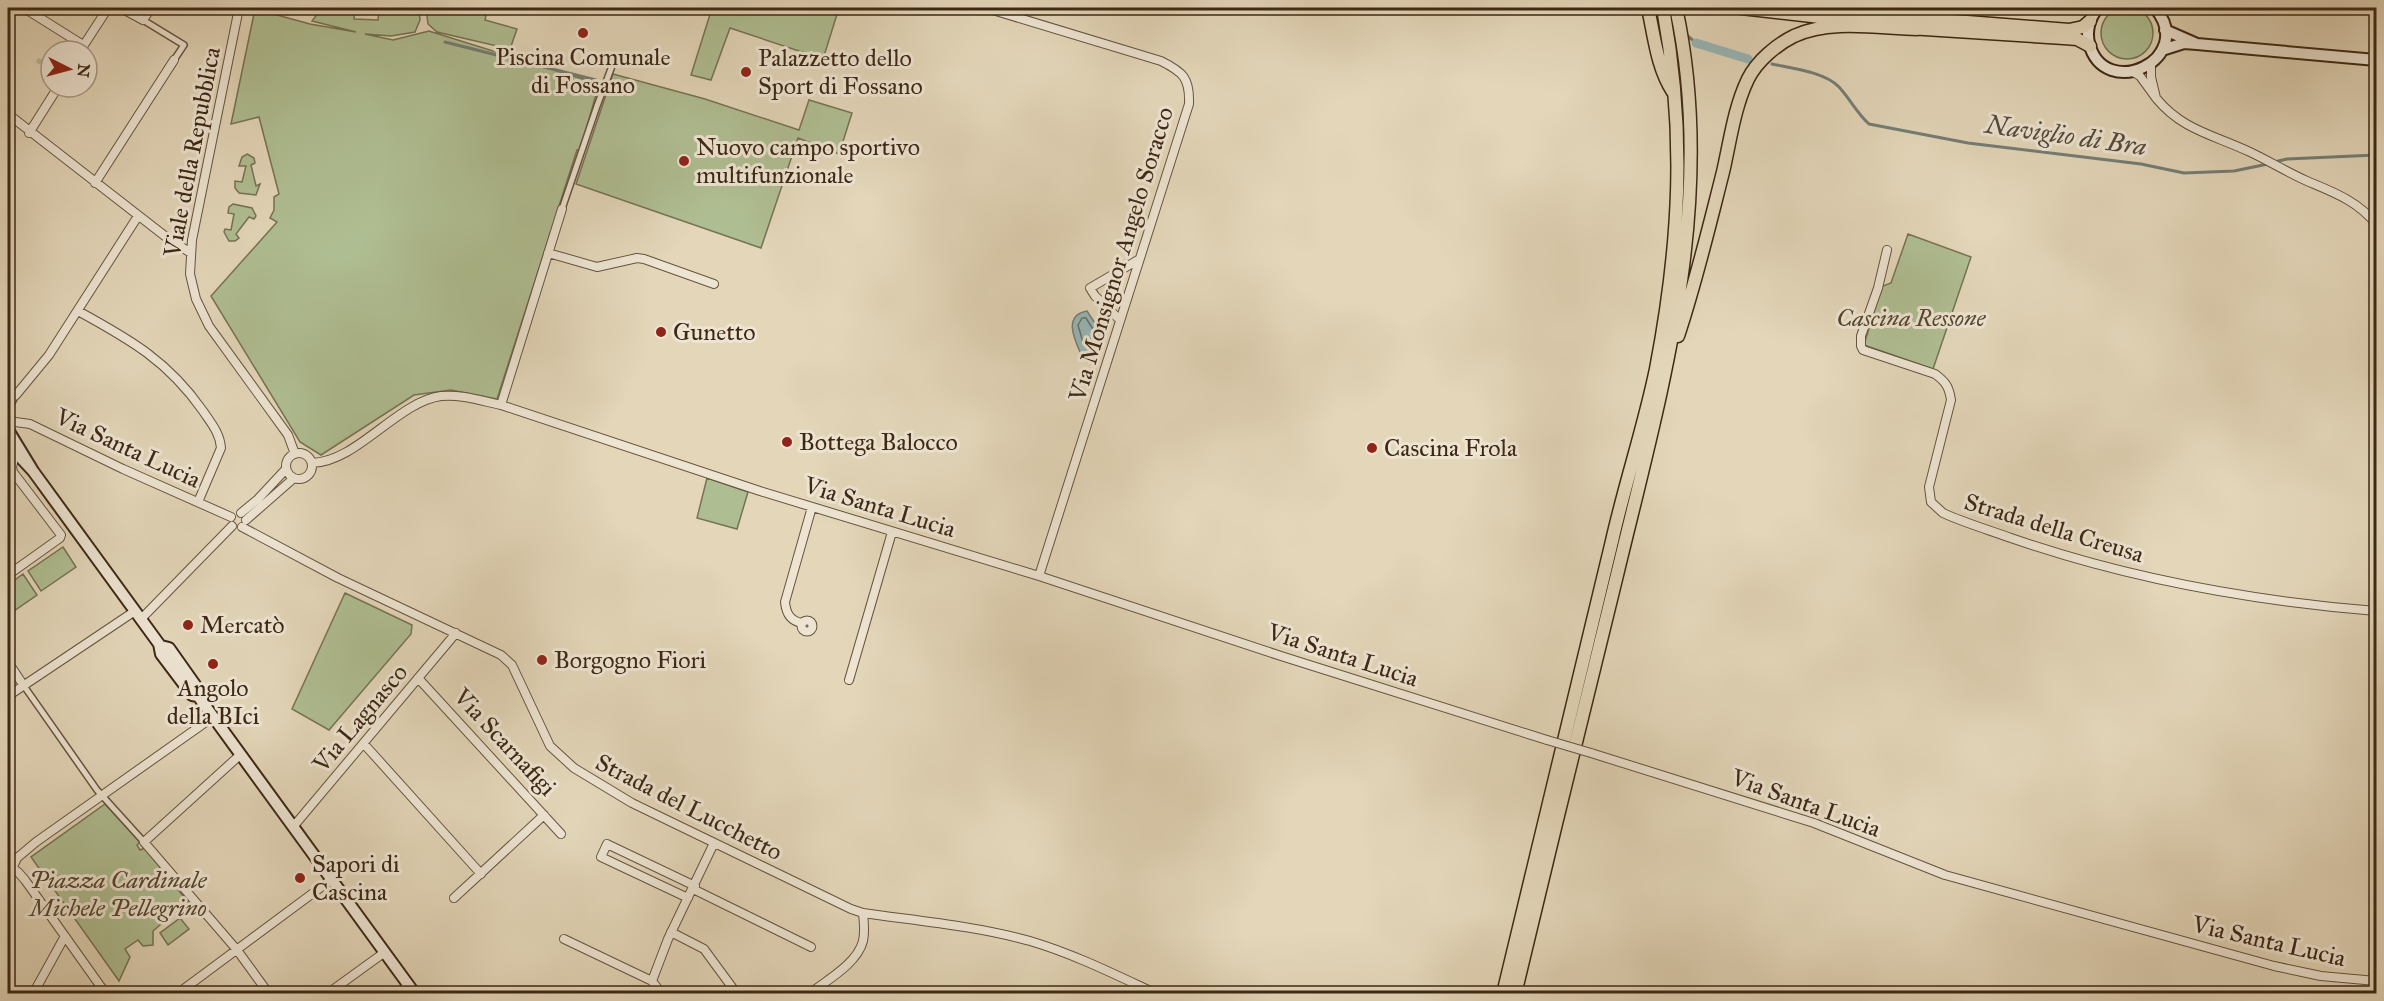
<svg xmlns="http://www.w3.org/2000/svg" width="2384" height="1001" font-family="'IM FELL Great Primer',serif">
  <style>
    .green { fill: #afbe92; stroke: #767354; stroke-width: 1.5 }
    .water { fill: #98b7b8; stroke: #747e77; stroke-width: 1.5 }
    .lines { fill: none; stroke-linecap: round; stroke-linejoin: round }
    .shore { stroke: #6a7066; stroke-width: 1.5 }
    .stream { stroke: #747e77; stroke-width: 3 }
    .canal { stroke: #98b7b8; stroke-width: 9 }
    .pedestrian-tunnel { stroke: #c2b398; stroke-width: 5; stroke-dasharray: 5 2.5; stroke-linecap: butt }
    .pedestrian-casing { stroke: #66543e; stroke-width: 8 }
    .minor-casing { stroke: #66543e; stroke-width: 10 }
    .secondary-casing { stroke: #3d2815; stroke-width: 14 }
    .trunk-casing { stroke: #3d2815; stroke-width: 15 }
    .pedestrian { stroke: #ede4d2; stroke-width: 5 }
    .minor { stroke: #ede4d2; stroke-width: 8 }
    .secondary { stroke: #ede4d2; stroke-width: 10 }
    .trunk { stroke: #e3d6b9; stroke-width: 12 }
    .minor-bridge-casing { stroke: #66543e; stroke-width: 10; stroke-linecap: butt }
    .minor-bridge { stroke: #ede4d2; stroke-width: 8 }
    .poi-dot { fill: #8f2418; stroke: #ede4d2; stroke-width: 2 }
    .labels { text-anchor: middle; stroke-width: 6; stroke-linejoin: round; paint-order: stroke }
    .poi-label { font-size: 24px; fill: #3d2815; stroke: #ede4d2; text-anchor: start }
    .street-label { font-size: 24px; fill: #3d2815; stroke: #ede4d2 }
    .park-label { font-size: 24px; font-style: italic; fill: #54462e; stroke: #ede4d2 }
    .water-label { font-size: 26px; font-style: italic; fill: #544c3e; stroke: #ede4d2 }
  </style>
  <rect width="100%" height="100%" fill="#e3d6b9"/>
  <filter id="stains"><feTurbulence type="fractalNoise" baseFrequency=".00333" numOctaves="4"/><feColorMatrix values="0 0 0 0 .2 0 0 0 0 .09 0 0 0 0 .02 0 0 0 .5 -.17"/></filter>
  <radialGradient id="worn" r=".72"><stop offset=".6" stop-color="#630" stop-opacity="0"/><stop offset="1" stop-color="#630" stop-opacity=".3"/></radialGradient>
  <!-- green -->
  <path class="green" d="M2101 33a26 26 0 1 1 52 0a26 26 0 1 1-52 0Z
    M322 8H355L354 19 378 20 379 8H419L420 20 415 32 391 36 365 34 393 40 429 31 599 84 580 151 577 150 497 399 451 390 414 395 321 455 300 442 211 296 277 222 270 218 274 210V197L279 194 259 117 231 124 255 9 310 24 356 32 312 21Z
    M426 8H476L475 12 486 15 485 20 517 29 510 49 437 32 428 24Z
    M712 8H839L823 59 730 28 711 80 691 75Z
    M613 74 705 99 799 130 809 100 852 113 839 154 798 138 761 248 576 184Z
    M247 154 254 158 255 163 251 165 256 186 260 184 256 195 239 193 235 188V181L242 182 246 166H239L242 157Z
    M233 204 252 208 256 216 254 219 249 217 236 234 239 238 235 241H229L224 232 225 229 231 230 234 214 228 213 229 207Z
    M1908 234 1971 257 1933 369 1864 345 1880 291 1883 286 1891 283Z
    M707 478 748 492 737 529 697 518Z
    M63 547 76 567 41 591 28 571Z
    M23 574 37 595 8 615V585Z
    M345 593 412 625 411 634 329 730 292 709Z
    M105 804 140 842 137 845 140 850 145 848 196 912 191 917 182 906 153 931V945L143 946 138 940 125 949 130 957 119 981 31 857Z
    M180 918 189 929 168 945 160 933Z"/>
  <!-- water -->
  <path class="water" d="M1087 311 1100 331 1092 356 1087 362 1083 359C1076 342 1061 316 1087 311Z"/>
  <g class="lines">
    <!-- shore -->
    <path class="shore" d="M1082 318H1086L1094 331 1088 347 1084 346 1078 325Z"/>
    <!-- stream -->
    <path class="stream" d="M1683 32 1696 43
      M445 42 596 80
      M1772 64C1791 68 1825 72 1839 87 1850 99 1857 113 1869 124L1968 143 2141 164 2184 173 2234 171 2268 164
      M2274 162 2287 159 2376 155"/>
    <!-- canal -->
    <path class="canal" d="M1696 43 1748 59"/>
    <!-- pedestrian-tunnel -->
    <path class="pedestrian-tunnel" d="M37 60 46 65"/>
    <!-- pedestrian casing -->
    <g class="pedestrian-casing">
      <path id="pedestrian" d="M9 13 12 8
        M143 20 184 45 174 60
        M46 65 51 68
        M562 209 597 106 612 66 617 59
        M8 410 16 395
        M24 686 97 790 144 842"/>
    </g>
    <!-- minor casing -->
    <g class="minor-casing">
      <path id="minor" d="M24 8 83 45
        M121 8 143 20 151 8
        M239 8 192 240 190 274 196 299 209 326 288 435 295 454
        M986 8 1161 61C1183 72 1190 78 1189 104L1039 576
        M80 51 108 8
        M2133 72 2140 76 2156 98 2151 77V64
        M2156 98C2182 130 2214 135 2250 152 2269 161 2287 172 2307 181 2333 192 2358 201 2376 224
        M8 114 170 240 191 253
        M29 133 58 87
        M95 183 174 60
        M1887 250 1878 288 1861 336V346L1863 350 1935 374C1946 382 1949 387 1951 400L1929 487 1931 502 1943 513C1965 523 1989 530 2011 538 2129 579 2252 601 2376 611
        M548 253 597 267 637 258 644 259 714 284
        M78 311C131 340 168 361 203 411 211 423 220 433 221 448L198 502
        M1120 320 1095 296 1090 288 1138 260
        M16 395 49 355 138 216
        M501 405 562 209
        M8 421 30 424 123 469 231 517
        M286 466a13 13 0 1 1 26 0a13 13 0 1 1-26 0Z
        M312 463C357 462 397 402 441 396 461 394 482 401 501 405L760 491 1039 576 1281 656 1547 740
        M241 513 258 499 286 469
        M246 520 294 478
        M242 527 338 578 501 655 512 665 550 746 574 768 632 803 851 909 863 913C919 921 976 926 1030 941 1074 954 1116 975 1157 994
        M8 575 60 538 61 535 13 472 12 467 15 454
        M141 619 232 526
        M801.5 626a5.5 5.5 0 1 1 11 0a5.5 5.5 0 1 1-11 0Z
        M802 623C790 621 786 613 785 602L812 507
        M8 662 24 686
        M418 678 561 834
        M849 680 892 532
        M8 696 135 611
        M364 744 481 874
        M1591 753 1814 823 1945 875 2274 966 2321 976 2376 981
        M240 755 144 842 237 950 269 994
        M293 827 456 633
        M8 865 18 872 25 880 106 994
        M13 867 17 858 36 842 213 717
        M693 889 811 947
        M454 898 544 815
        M688 898 601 857 607 844 695 886
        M671 932 704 949 737 994
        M564 939 652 981 668 939 714 843
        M652 981 662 994
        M33 994 65 936
        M177 994 332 879
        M327 994 385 952
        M398 994 408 985
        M809 994C827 980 857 964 863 941 865 932 864 922 863 913"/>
    </g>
    <!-- secondary casing -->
    <g class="secondary-casing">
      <path id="secondary" d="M2098 8C2090 17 2086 30 2089 43 2104 103 2198 59 2155 8
        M2197 44 2376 60
        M2162 50 2184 43 2197 44 2165 30
        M8 430 33 471 8 444
        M33 471 159 644 161 654 192 695 198 696 415 994
        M161 646 169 648 198 689 197 696"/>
    </g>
    <!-- trunk casing -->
    <g class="trunk-casing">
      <path id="trunk" d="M1648 8C1654 35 1657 68 1673 92
        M1741 8 1856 21
        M1825 8 1858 12
        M1849 17 1916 18 2069 30 2083 27 2090 21
        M1909 28 2064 38 2077 39 2090 46
        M1678 336C1696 282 1709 227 1723 172 1730 142 1734 108 1748 79 1757 61 1776 45 1794 36 1830 19 1878 28 1917 29
        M1503 994C1540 843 1577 692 1612 541 1625 483 1644 427 1656 369 1680 244 1686 133 1663 8
        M1515 994C1548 854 1583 715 1617 575 1662 388 1718 201 1676 8"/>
    </g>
    <!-- pedestrian -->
    <use href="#pedestrian" class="pedestrian"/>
    <!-- minor -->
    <use href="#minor" class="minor"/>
    <!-- secondary -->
    <use href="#secondary" class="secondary"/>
    <!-- trunk -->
    <use href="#trunk" class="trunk"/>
    <!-- minor-bridge casing -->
    <g class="minor-bridge-casing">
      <path id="minor-bridge" d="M1547 740 1591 753"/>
    </g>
    <!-- minor-bridge -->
    <use href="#minor-bridge" class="minor-bridge"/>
  </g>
  <!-- markers -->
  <g class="poi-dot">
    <circle cx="583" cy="33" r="6"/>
    <circle cx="746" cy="72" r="6"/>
    <circle cx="684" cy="161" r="6"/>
    <circle cx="661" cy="332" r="6"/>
    <circle cx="787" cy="442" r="6"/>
    <circle cx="1372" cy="448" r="6"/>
    <circle cx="188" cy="625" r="6"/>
    <circle cx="542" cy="660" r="6"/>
    <circle cx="213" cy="664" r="6"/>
    <circle cx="300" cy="878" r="6"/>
  </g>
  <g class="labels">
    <!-- poi labels -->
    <g class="poi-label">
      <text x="583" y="65" text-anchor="middle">Piscina Comunale<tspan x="583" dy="28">di Fossano</tspan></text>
      <text x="758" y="66">Palazzetto dello<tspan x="758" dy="28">Sport di Fossano</tspan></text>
      <text x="696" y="155">Nuovo campo sportivo<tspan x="696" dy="28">multifunzionale</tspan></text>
      <text x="673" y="340">Gunetto</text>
      <text x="799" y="450">Bottega Balocco</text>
      <text x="1384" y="456">Cascina Frola</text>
      <text x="200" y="633">Mercatò</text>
      <text x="554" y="668">Borgogno Fiori</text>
      <text x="213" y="696" text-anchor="middle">Angolo<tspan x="213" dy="28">della BIci</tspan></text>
      <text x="312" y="872">Sapori di<tspan x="312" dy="28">Cascina</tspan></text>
    </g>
    <!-- street labels -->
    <g class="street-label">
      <text transform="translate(192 152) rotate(-79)" y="8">Viale della Repubblica</text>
      <text transform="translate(1121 254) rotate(-73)" y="8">Via Monsignor Angelo Soracco</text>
      <text transform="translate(128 448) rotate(25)" y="8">Via Santa Lucia</text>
      <text transform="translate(880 507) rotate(17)" y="8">Via Santa Lucia</text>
      <text transform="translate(2054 528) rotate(17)" y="8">Strada della Creusa</text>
      <text transform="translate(1343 655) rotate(18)" y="8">Via Santa Lucia</text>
      <text transform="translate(360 718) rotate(-50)" y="8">Via Lagnasco</text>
      <text transform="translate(505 742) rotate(47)" y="8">Via Scarnafigi</text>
      <text transform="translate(1806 803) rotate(20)" y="8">Via Santa Lucia</text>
      <text transform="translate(689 807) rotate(27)" y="8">Strada del Lucchetto</text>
      <text transform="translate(2269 941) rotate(13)" y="8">Via Santa Lucia</text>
    </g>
    <!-- park labels -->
    <g class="park-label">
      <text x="1911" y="326">Cascina Ressone</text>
      <text x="118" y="888">Piazza Cardinale<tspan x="118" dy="28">Michele Pellegrino</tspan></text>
    </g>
    <!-- water labels -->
    <g class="water-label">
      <text transform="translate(2066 135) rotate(8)" y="9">Naviglio di Bra</text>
    </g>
  </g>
  <!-- margin -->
  <rect width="2384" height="1001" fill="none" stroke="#e3d6b9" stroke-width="30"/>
  <rect x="9" y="9" width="2366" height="983" fill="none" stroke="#3d2815" stroke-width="3"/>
  <rect x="15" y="15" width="2354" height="971" fill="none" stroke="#3d2815" stroke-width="1.5"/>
  <!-- north arrow -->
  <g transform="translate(69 69) rotate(96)"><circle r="28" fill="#ede4d2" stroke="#a79986" stroke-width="1.5"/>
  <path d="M0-4.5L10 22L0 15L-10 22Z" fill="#8f2418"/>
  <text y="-9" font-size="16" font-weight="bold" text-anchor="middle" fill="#3d2815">N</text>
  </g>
  <rect width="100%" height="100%" filter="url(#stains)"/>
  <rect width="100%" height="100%" fill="url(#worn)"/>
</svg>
